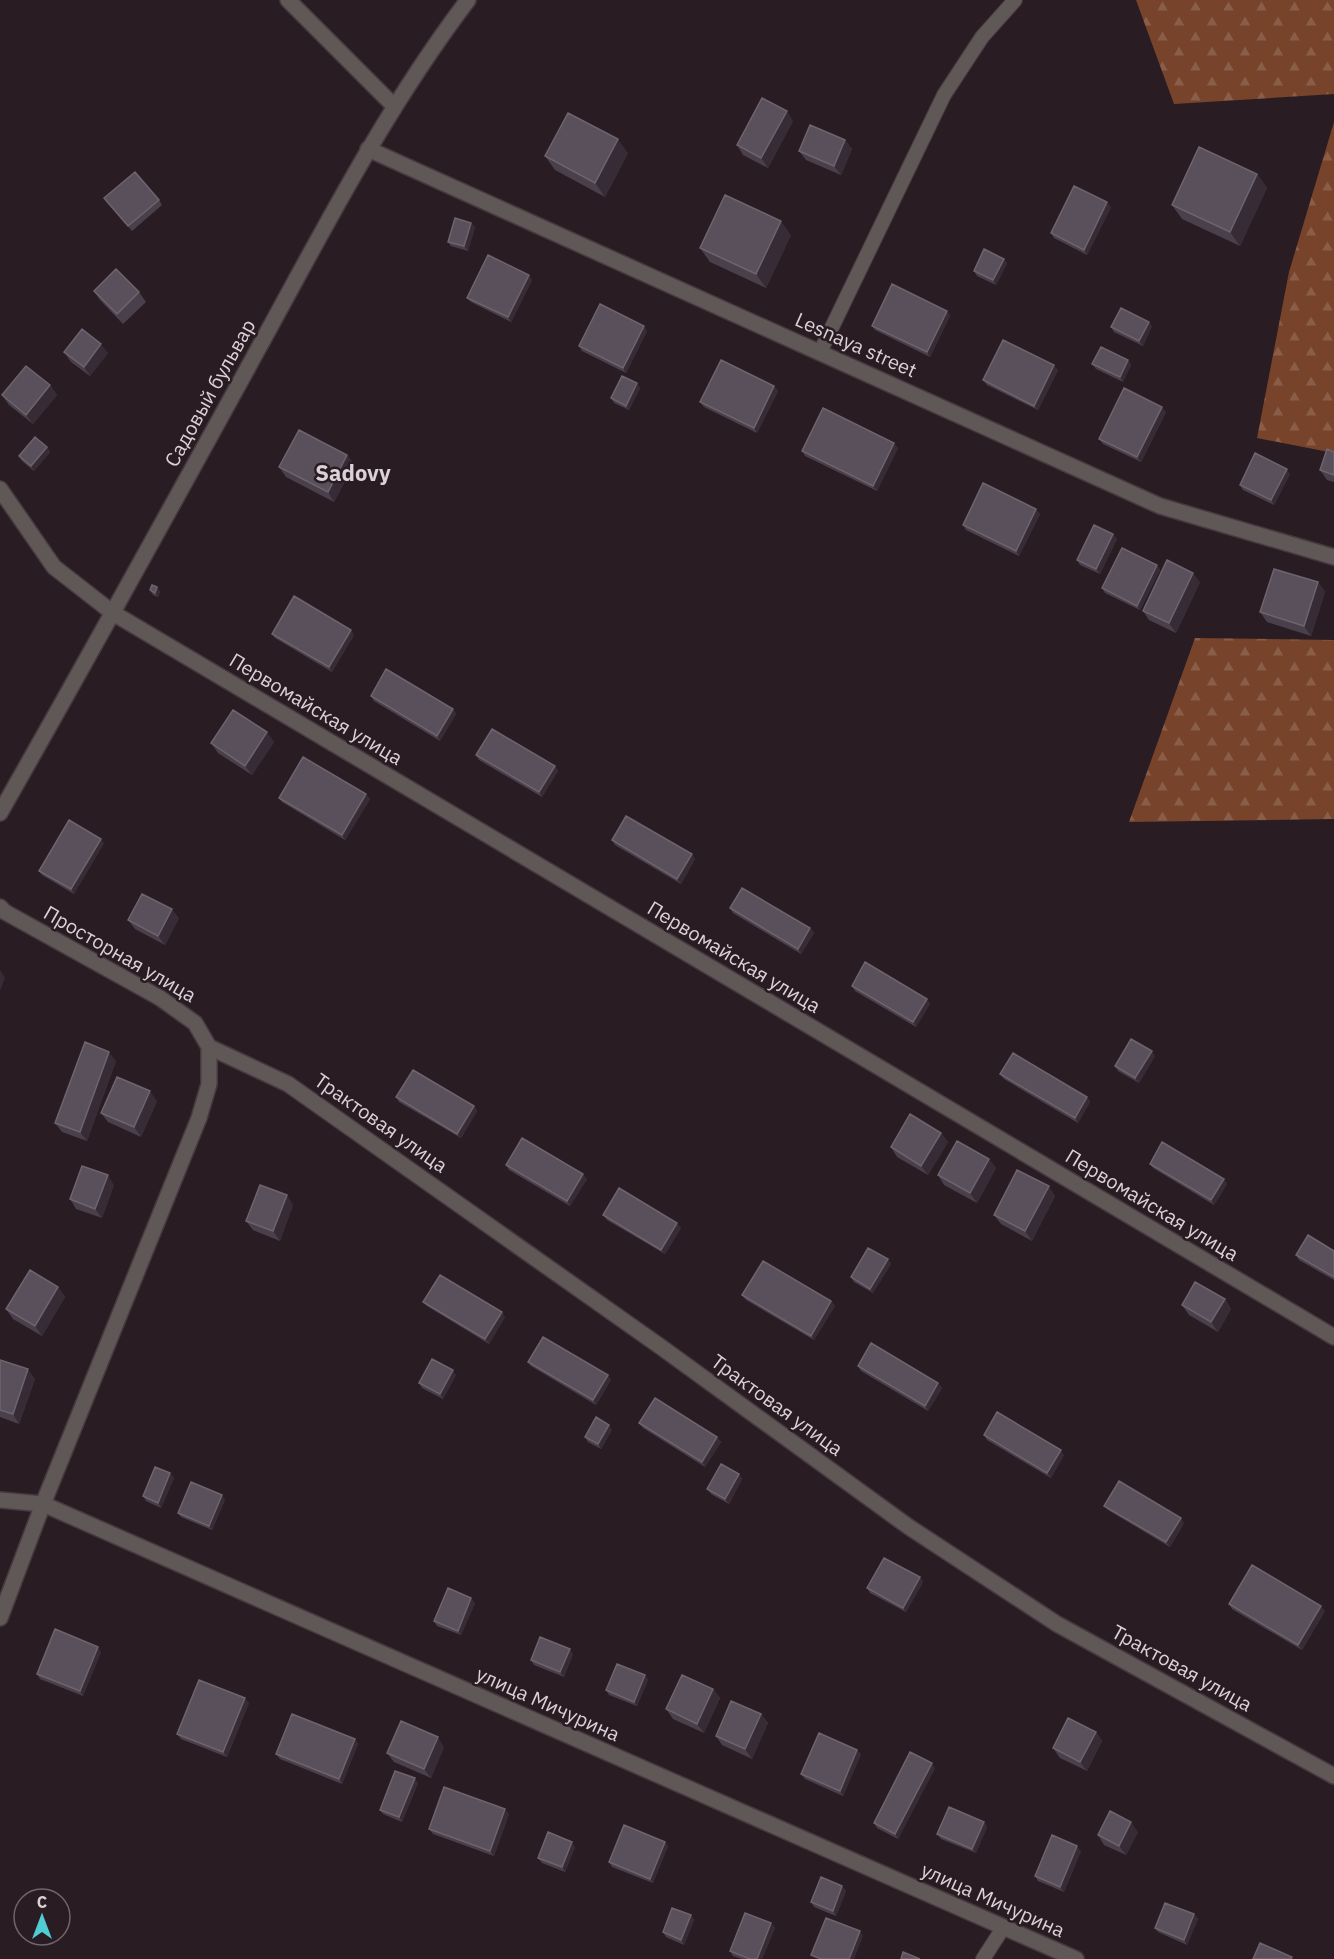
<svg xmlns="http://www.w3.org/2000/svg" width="1334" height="1959" font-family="'IBM Plex Sans',sans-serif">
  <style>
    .forest { fill: url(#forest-firs) }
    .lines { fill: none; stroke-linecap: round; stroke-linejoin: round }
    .service-casing { stroke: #463940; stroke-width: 16 }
    .minor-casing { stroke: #463940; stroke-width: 18 }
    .tertiary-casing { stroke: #463940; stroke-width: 18 }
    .service { stroke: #605757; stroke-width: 14 }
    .minor { stroke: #605757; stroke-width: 15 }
    .tertiary { stroke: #605757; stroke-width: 15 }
    .wall { fill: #4a404c }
    .shaded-wall { fill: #372b36 }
    .building { fill: #5a505b; stroke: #6e646e; stroke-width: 1.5 }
    .labels { text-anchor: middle; stroke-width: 5; stroke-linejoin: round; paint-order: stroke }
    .street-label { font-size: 20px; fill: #dcd1d6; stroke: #2a1c23 }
    .quarter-label { font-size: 22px; font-weight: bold; fill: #dcd1d6; stroke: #2a1c23 }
  </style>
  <defs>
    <pattern id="forest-firs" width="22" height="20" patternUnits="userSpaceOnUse" patternTransform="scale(1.5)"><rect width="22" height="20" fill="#77432a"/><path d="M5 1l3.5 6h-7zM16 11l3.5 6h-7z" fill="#8a5d48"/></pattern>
  </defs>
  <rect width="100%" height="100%" fill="#2a1c23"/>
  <!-- forest -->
  <path class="forest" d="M1136 0H1334V94L1174 104Z
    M1334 122V453L1257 438 1289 272Z
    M1195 638 1334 640V819L1129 822Z"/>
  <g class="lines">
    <!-- service casing -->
    <g class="service-casing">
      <path id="service" d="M820 352 944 95 982 37 1015 0
        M983 1959 1003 1928"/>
    </g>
    <!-- minor casing -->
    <g class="minor-casing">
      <path id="minor" d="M288 0 394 106
        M368 149 1160 506 1334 557
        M0 489 54 567 113 613 1334 1337
        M209 1047 288 1084 661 1347 909 1527 1057 1624 1334 1776
        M0 1500 43 1504 1076 1959"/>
    </g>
    <!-- tertiary casing -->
    <g class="tertiary-casing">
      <path id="tertiary" d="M0 813C87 660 172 506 257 351 323 231 385 109 468 0
        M0 907 5 912 160 998 195 1023 209 1047V1084L199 1118 43 1504 0 1618"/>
    </g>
    <!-- service -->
    <use href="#service" class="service"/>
    <!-- minor -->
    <use href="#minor" class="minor"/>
    <!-- tertiary -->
    <use href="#tertiary" class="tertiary"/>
  </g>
  <!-- wall -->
  <path class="wall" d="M793 121 768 168 743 155 737 145Z
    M845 140 852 149 841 175 806 160 799 151Z
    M628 153 605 197 555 170 545 156Z
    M1257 174 1267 188 1240 246 1182 219 1172 205Z
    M104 198 159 200 162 205 132 231Z
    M1111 207 1087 255 1054 238 1051 233Z
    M475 227 468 251 451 246 448 242Z
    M791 235 766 288 710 262 700 248Z
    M1007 263 996 285 977 276 974 271Z
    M532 280 511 322 471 302 467 298Z
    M94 291 139 292 146 302 123 324 100 300Z
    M947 311 950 316 930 357 875 330 872 326Z
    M1152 326 1143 346 1114 332 1111 327Z
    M647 331 626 373 582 351 579 346Z
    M64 352 108 353 90 376 71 362Z
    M1128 360 1131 365 1123 382 1096 369 1092 364Z
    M1058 370 1038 410 987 385 983 380Z
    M637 383 640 388 629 410 614 403 611 398Z
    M50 385 57 395 33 424 9 405 2 395Z
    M774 386 778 391 757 433 704 407 700 402Z
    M1166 412 1141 462 1103 444 1099 439Z
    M47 447 50 452 34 471 22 461 19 456Z
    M898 448 877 491 805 456 802 451Z
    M1334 452V482L1327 480 1320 470Z
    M347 455 354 464 334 502 286 477 279 467Z
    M1290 474 1274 505 1243 490 1240 485Z
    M1040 514 1019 556 966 530 963 525Z
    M1117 539 1100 574 1080 565 1077 560Z
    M1157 565 1160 570 1140 610 1105 593 1102 588Z
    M1200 582 1176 633 1149 620 1143 611Z
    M1318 582 1325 592 1311 636 1267 622 1260 612Z
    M157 587 160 592 158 597 153 595 150 590Z
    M272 634 354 635 332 672 275 638Z
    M371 696 453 709 456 714 440 741 374 701Z
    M274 742 252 775 218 753 211 743Z
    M476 755 555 766 558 771 542 797 479 760Z
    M279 798 370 799 345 840 282 802Z
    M612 840 695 859 681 884 615 845Z
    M104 843 74 894 42 875 39 871Z
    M730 908 810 928 814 933 801 954 733 913Z
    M179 918 165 945 135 929 128 920Z
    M852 986 927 999 930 1004 916 1027 855 991Z
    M1155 1056 1139 1083 1118 1071 1115 1066Z
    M116 1061 87 1141 62 1132 55 1123Z
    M1000 1074 1087 1097 1090 1102 1078 1123 1004 1079Z
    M396 1097 474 1106 477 1111 461 1138 399 1102Z
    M157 1101 141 1137 108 1122 101 1113Z
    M941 1133 948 1142 928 1175 897 1157 891 1147Z
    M989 1159 996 1168 977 1203 944 1185 938 1175Z
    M1150 1164 1224 1179 1227 1184 1214 1205 1153 1168Z
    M506 1165 587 1179 570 1206 509 1170Z
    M114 1185 102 1218 76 1209 70 1199Z
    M1055 1196 1032 1241 1001 1224 994 1215Z
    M293 1205 280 1241 253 1230 246 1221Z
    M603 1215 681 1228 665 1254 607 1220Z
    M1334 1251V1280L1299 1260 1296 1255Z
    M888 1259 891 1264 873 1293 854 1282 851 1277Z
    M58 1287 65 1297 42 1336 13 1319 6 1309Z
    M742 1295 831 1301 835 1306 814 1340 746 1300Z
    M1225 1299 1231 1309 1218 1332 1189 1315 1182 1305Z
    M423 1302 505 1317 489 1344 427 1306Z
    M0 1360 35 1379 19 1424 0 1417Z
    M528 1362 611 1380 596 1405 531 1366Z
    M858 1366 938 1383 942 1388 928 1411 861 1371Z
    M456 1375 443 1399 422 1388 419 1383Z
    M639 1423 717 1437 721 1442 705 1467 643 1428Z
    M612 1430 601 1449 588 1442 585 1437Z
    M984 1435 1064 1455 1051 1478 987 1440Z
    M170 1473 174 1478 161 1508 146 1501 143 1496Z
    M739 1474 742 1479 729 1504 711 1494 707 1489Z
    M225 1500 212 1530 181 1517 178 1513Z
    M1104 1506 1184 1523 1170 1547 1108 1510Z
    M920 1577 923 1582 906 1612 870 1593 867 1588Z
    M475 1603 461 1635 437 1626 434 1621Z
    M1229 1604 1325 1611 1302 1650 1232 1609Z
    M101 1652 83 1696 40 1679 37 1674Z
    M573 1654 564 1677 534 1665 531 1660Z
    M645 1675 648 1680 637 1706 609 1695 606 1690Z
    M713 1689 720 1698 704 1733 673 1719 666 1709Z
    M249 1703 227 1757 181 1739 177 1734Z
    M761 1714 768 1723 752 1759 722 1745 716 1736Z
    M1096 1732 1102 1741 1087 1771 1060 1758 1053 1748Z
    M355 1739 358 1744 342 1784 280 1759 276 1754Z
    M444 1747 431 1778 394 1762 387 1753Z
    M861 1754 843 1796 805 1779 801 1774Z
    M935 1768 898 1839 877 1828 874 1823Z
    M418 1783 402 1822 383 1814 380 1810Z
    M509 1814 494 1856 433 1834 429 1829Z
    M984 1822 987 1827 976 1853 941 1839 937 1834Z
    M1138 1832 1126 1855 1104 1845 1098 1835Z
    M665 1842 668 1846 653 1883 612 1867 609 1862Z
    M575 1847 565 1872 542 1863 538 1858Z
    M1081 1851 1064 1892 1038 1881 1035 1876Z
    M842 1886 846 1891 836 1916 814 1907 811 1902Z
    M1194 1914 1198 1919 1187 1945 1158 1932 1155 1928Z
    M691 1915 694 1920 684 1945 666 1937 663 1932Z
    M771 1923 775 1928 762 1959H742L733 1956 730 1951Z"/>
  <!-- shaded-wall -->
  <path class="shaded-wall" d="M787 111 793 121 768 168 761 158Z
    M618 139 628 153 605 197 595 183Z
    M845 140 852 149 841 175 834 166Z
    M1257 174 1267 188 1240 246 1230 232Z
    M1107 202 1111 207 1087 255 1084 250Z
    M781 221 791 235 766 288 756 274Z
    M471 223 475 227 468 251 464 246Z
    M1004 259 1007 263 996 285 993 280Z
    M529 275 532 280 511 322 508 317Z
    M947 311 950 316 930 357 927 352Z
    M1149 322 1152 326 1143 346 1139 341Z
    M644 326 647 331 626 373 623 368Z
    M101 344 108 353 90 376 84 367Z
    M1128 360 1131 365 1123 382 1120 377Z
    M1054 365 1058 370 1038 410 1034 406Z
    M637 383 640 388 629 410 626 406Z
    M50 385 57 395 33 424 26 415Z
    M774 386 778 391 757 433 754 428Z
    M1162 407 1166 412 1141 462 1137 457Z
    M894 443 898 448 877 491 873 486Z
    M47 447 50 452 34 471 31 466Z
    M347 455 354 464 334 502 328 492Z
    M1287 469 1290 474 1274 505 1271 500Z
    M1036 509 1040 514 1019 556 1016 551Z
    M1113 534 1117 539 1100 574 1096 569Z
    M1157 565 1160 570 1140 610 1137 606Z
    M1193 573 1200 582 1176 633 1169 623Z
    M1318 582 1325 592 1311 636 1304 626Z
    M157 587 160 592 158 597 155 593Z
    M351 630 354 635 332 672 329 667Z
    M453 709 456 714 440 741 437 736Z
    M267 732 274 742 252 775 245 766Z
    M555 766 558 771 542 797 539 792Z
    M366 794 370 799 345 840 342 835Z
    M101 839 104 843 74 894 71 889Z
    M692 854 695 859 681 884 677 879Z
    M172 909 179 918 165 945 158 936Z
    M810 928 814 933 801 954 798 949Z
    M0 970 5 978 0 991Z
    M927 999 930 1004 916 1027 913 1022Z
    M1152 1051 1155 1056 1139 1083 1135 1078Z
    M109 1052 116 1061 87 1141 80 1132Z
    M150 1091 157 1101 141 1137 134 1127Z
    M1087 1097 1090 1102 1078 1123 1075 1118Z
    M474 1106 477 1111 461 1138 457 1134Z
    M941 1133 948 1142 928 1175 921 1166Z
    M989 1159 996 1168 977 1203 970 1193Z
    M583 1174 587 1179 570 1206 567 1201Z
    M108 1175 114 1185 102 1218 95 1209Z
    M1224 1179 1227 1184 1214 1205 1211 1200Z
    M1049 1186 1055 1196 1032 1241 1025 1231Z
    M287 1195 293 1205 280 1241 273 1231Z
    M677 1223 681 1228 665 1254 661 1250Z
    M888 1259 891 1264 873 1293 870 1289Z
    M58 1287 65 1297 42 1336 35 1326Z
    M1225 1299 1231 1309 1218 1332 1211 1322Z
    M831 1301 835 1306 814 1340 811 1336Z
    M502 1312 505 1317 489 1344 485 1339Z
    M28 1369 35 1379 19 1424 13 1414Z
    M453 1370 456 1375 443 1399 440 1394Z
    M608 1375 611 1380 596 1405 593 1400Z
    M938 1383 942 1388 928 1411 925 1406Z
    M609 1425 612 1430 601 1449 598 1444Z
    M717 1437 721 1442 705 1467 702 1462Z
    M1061 1450 1064 1455 1051 1478 1047 1473Z
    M170 1473 174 1478 161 1508 158 1503Z
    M739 1474 742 1479 729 1504 725 1499Z
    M222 1495 225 1500 212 1530 209 1526Z
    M1181 1518 1184 1523 1170 1547 1166 1542Z
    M920 1577 923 1582 906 1612 903 1608Z
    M471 1598 475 1603 461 1635 458 1631Z
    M1321 1606 1325 1611 1302 1650 1298 1645Z
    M98 1647 101 1652 83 1696 80 1691Z
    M570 1649 573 1654 564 1677 560 1672Z
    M645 1675 648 1680 637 1706 634 1702Z
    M713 1689 720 1698 704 1733 697 1724Z
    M245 1698 249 1703 227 1757 223 1752Z
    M761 1714 768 1723 752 1759 745 1749Z
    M1096 1732 1102 1741 1087 1771 1080 1762Z
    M438 1737 444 1747 431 1778 424 1769Z
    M355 1739 358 1744 342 1784 339 1779Z
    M857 1750 861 1754 843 1796 840 1791Z
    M932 1763 935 1768 898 1839 895 1834Z
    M415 1778 418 1783 402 1822 399 1817Z
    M505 1809 509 1814 494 1856 490 1851Z
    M984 1822 987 1827 976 1853 972 1849Z
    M1131 1822 1138 1832 1126 1855 1119 1846Z
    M572 1842 575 1847 565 1872 562 1867Z
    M665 1842 668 1846 653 1883 650 1879Z
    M1077 1846 1081 1851 1064 1892 1060 1887Z
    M842 1886 846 1891 836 1916 833 1911Z
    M1194 1914 1198 1919 1187 1945 1184 1940Z
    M691 1915 694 1920 684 1945 681 1940Z
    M771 1923 775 1928 762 1959H757Z
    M860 1931 863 1936 854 1959H849Z"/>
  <!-- building -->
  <path class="building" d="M762 98 787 111 761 158 737 145Z
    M568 113 618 139 595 183 545 156Z
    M810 125 845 140 834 166 799 151Z
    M1199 147 1257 174 1230 232 1172 205Z
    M135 172 159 200 128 226 104 198Z
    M1074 186 1107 202 1084 250 1051 233Z
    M725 195 781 221 756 274 700 248Z
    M455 218 471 223 464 246 448 242Z
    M984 249 1004 259 993 280 974 271Z
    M488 255 529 275 508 317 467 298Z
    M116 269 139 292 117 314 94 291Z
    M892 284 947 311 927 352 872 326Z
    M600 304 644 326 623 368 579 346Z
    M1121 308 1149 322 1139 341 1111 327Z
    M82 329 101 344 84 367 64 352Z
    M1003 340 1054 365 1034 406 983 380Z
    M1101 347 1128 360 1120 377 1092 364Z
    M721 360 774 386 754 428 700 402Z
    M26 366 50 385 26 415 2 395Z
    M622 376 637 383 626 406 611 398Z
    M1124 388 1162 407 1137 457 1099 439Z
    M823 408 894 443 873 486 802 451Z
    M299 430 347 455 328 492 279 467Z
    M35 437 47 447 31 466 19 456Z
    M1327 449 1334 452V475L1320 470Z
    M1255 453 1287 469 1271 500 1240 485Z
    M983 483 1036 509 1016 551 963 525Z
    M1094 525 1113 534 1096 569 1077 560Z
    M1122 548 1157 565 1137 606 1102 588Z
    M1167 560 1193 573 1169 623 1143 611Z
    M1274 569 1318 582 1304 626 1260 612Z
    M152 585 157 587 155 593 150 590Z
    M294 596 351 630 329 667 272 634Z
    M386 669 453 709 437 736 371 696Z
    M233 710 267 732 245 766 211 743Z
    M492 729 555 766 539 792 476 755Z
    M303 757 366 794 342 835 279 798Z
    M626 816 692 854 677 879 612 840Z
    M69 820 101 839 71 889 39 871Z
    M742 888 810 928 798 949 730 908Z
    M142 894 172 909 158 936 128 920Z
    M865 962 927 999 913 1022 852 986Z
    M1131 1039 1152 1051 1135 1078 1115 1066Z
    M85 1042 109 1052 80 1132 55 1123Z
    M1013 1053 1087 1097 1075 1118 1000 1074Z
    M413 1070 474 1106 457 1134 396 1097Z
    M117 1077 150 1091 134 1127 101 1113Z
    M910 1114 941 1133 921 1166 891 1147Z
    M522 1138 583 1174 567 1201 506 1165Z
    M957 1141 989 1159 970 1193 938 1175Z
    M1162 1142 1224 1179 1211 1200 1150 1164Z
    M82 1166 108 1175 95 1209 70 1199Z
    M1017 1170 1049 1186 1025 1231 994 1215Z
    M260 1185 287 1195 273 1231 246 1221Z
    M619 1188 677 1223 661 1250 603 1215Z
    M1308 1235 1334 1251V1277L1296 1255Z
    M868 1248 888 1259 870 1289 851 1277Z
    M763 1261 831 1301 811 1336 742 1295Z
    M30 1270 58 1287 35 1326 6 1309Z
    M440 1275 502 1312 485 1339 423 1302Z
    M1195 1282 1225 1299 1211 1322 1182 1305Z
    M543 1337 608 1375 593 1400 528 1362Z
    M871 1343 938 1383 925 1406 858 1366Z
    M432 1359 453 1370 440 1394 419 1383Z
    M0 1360 28 1369 13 1414 0 1410Z
    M655 1398 717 1437 702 1462 639 1423Z
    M997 1412 1061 1450 1047 1473 984 1435Z
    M596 1417 609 1425 598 1444 585 1437Z
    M721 1464 739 1474 725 1499 707 1489Z
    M155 1467 170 1473 158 1503 143 1496Z
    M1119 1481 1181 1518 1166 1542 1104 1506Z
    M191 1482 222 1495 209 1526 178 1513Z
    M884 1558 920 1577 903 1608 867 1588Z
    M1252 1565 1321 1606 1298 1645 1229 1604Z
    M448 1588 471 1598 458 1631 434 1621Z
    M55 1629 98 1647 80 1691 37 1674Z
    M540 1637 570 1649 560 1672 531 1660Z
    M617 1664 645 1675 634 1702 606 1690Z
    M682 1675 713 1689 697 1724 666 1709Z
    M199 1680 245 1698 223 1752 177 1734Z
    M731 1701 761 1714 745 1749 716 1736Z
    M292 1714 355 1739 339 1779 276 1754Z
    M1068 1718 1096 1732 1080 1762 1053 1748Z
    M401 1721 438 1737 424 1769 387 1753Z
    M819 1733 857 1750 840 1791 801 1774Z
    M910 1752 932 1763 895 1834 874 1823Z
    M395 1771 415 1778 399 1817 380 1810Z
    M444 1787 505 1809 490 1851 429 1829Z
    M949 1807 984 1822 972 1849 937 1834Z
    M1110 1811 1131 1822 1119 1846 1098 1835Z
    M624 1825 665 1842 650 1879 609 1862Z
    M548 1832 572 1842 562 1867 538 1858Z
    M1052 1835 1077 1846 1060 1887 1035 1876Z
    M821 1877 842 1886 833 1911 811 1902Z
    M1165 1903 1194 1914 1184 1940 1155 1928Z
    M672 1908 691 1915 681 1940 663 1932Z
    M745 1913 771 1923 757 1959H750L730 1951Z
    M826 1918 860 1931 849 1959H821L811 1955Z
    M1260 1943 1292 1957 1291 1959H1253Z
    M903 1952 920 1959H901Z"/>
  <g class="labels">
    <!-- street labels -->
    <g class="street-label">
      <text transform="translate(856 345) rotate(24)" y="7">Lesnaya street</text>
      <text transform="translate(210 393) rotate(-61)" y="7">Садовый бульвар</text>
      <text transform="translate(316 709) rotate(31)" y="7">Первомайская улица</text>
      <text transform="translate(120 954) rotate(30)" y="7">Просторная улица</text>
      <text transform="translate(734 957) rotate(31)" y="7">Первомайская улица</text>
      <text transform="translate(381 1123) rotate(35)" y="7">Трактовая улица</text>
      <text transform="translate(1152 1205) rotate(31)" y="7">Первомайская улица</text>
      <text transform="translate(777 1405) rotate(36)" y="7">Трактовая улица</text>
      <text transform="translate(1182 1668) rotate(29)" y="7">Трактовая улица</text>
      <text transform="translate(548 1704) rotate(24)" y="7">улица Мичурина</text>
      <text transform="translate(993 1900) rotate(24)" y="7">улица Мичурина</text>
    </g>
    <!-- quarter labels -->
    <g class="quarter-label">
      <text x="353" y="481">Sadovy</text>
    </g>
  </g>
  <!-- north arrow -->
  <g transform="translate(42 1917)"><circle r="28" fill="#2a1c23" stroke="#71646b" stroke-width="1.5"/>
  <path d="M0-4.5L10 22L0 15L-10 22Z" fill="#51ccd2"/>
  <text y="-9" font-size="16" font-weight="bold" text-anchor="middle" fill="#dcd1d6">С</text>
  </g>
</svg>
